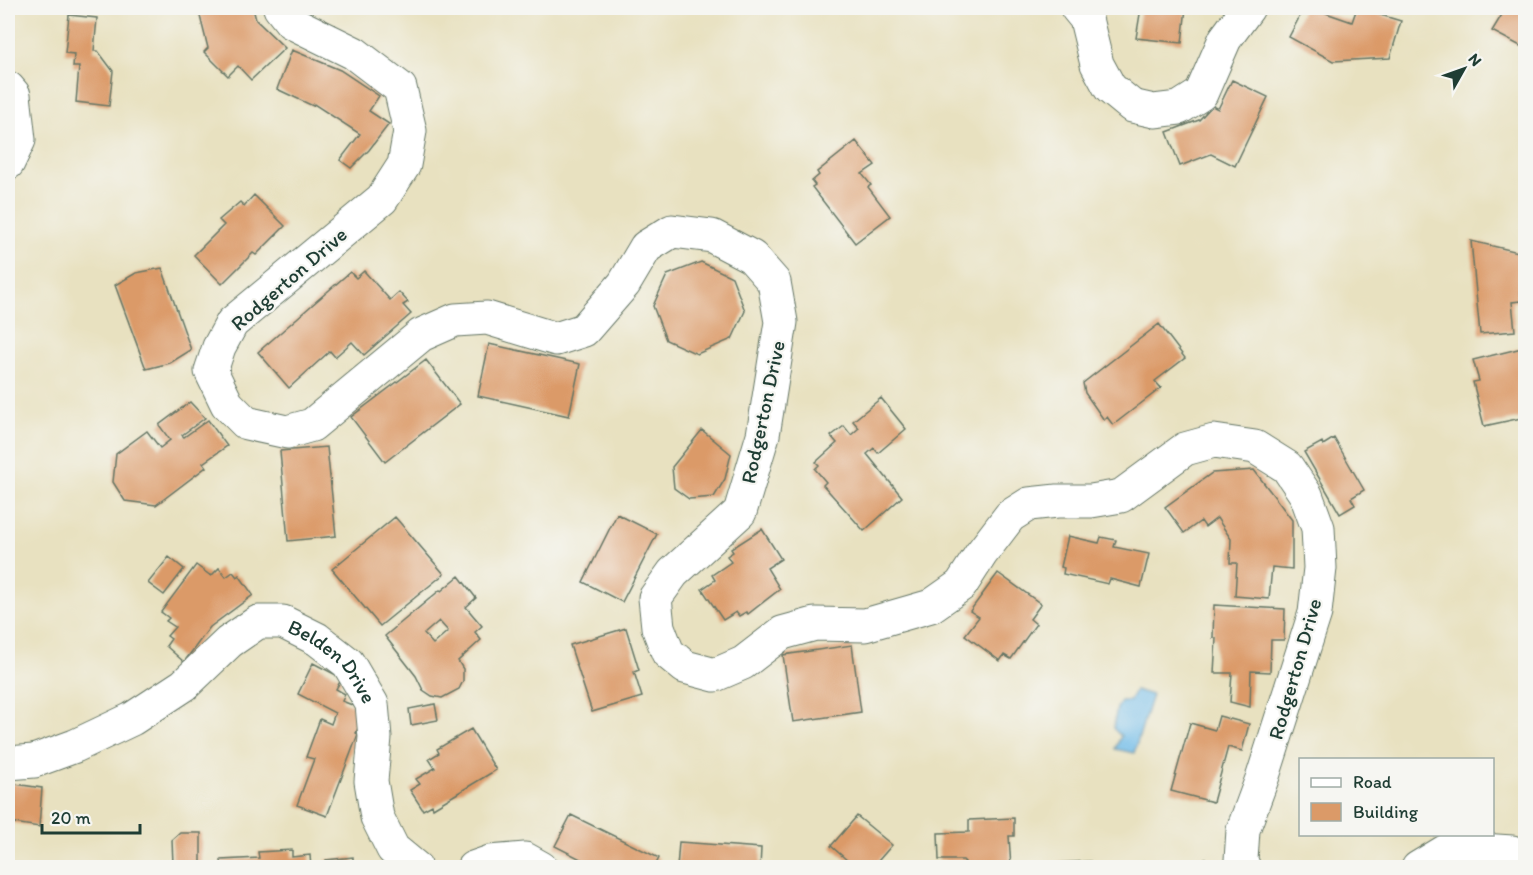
<svg xmlns="http://www.w3.org/2000/svg" width="1533" height="875" font-family="Itim,sans-serif">
  <style>
    .water { fill: #6fbbe8; stroke: #477c8e; stroke-width: 1.5 }
    .building { fill: #db9a68; fill-rule: evenodd }
    .lines { fill: none; stroke-linecap: round; stroke-linejoin: round }
    .minor-casing { stroke: #657665; stroke-width: 35 }
    .minor { stroke: #fff; stroke-width: 33 }
    .labels { text-anchor: middle; stroke-width: 4.5; stroke-linejoin: round; paint-order: stroke }
    .street-label { font-size: 21px; fill: #1f3d34; stroke: #f6f6f2 }
  </style>
  <rect width="100%" height="100%" fill="#f6f6f2"/>
  <filter id="ink" filterUnits="userSpaceOnUse"><feTurbulence type="fractalNoise" baseFrequency=".0167" numOctaves="2"/><feDisplacementMap in="SourceGraphic" scale="12" xChannelSelector="R" yChannelSelector="G"/><feConvolveMatrix kernelMatrix="1 2 1 2 8 2 1 2 1" color-interpolation-filters="sRGB"/></filter>
  <filter id="wash" filterUnits="userSpaceOnUse"><feTurbulence type="fractalNoise" baseFrequency=".008" numOctaves="4" result="noise"/><feDisplacementMap in="SourceGraphic" scale="24" xChannelSelector="R" yChannelSelector="G"/><feGaussianBlur stdDeviation="1.35" result="paint"/><feColorMatrix in="noise" values="0 0 0 0 0 0 0 0 0 0 0 0 0 0 0 0 0 1.4 0 .05"/><feComposite in="paint" operator="in"/></filter>
  <g filter="url(#wash)">
    <rect width="100%" height="100%" fill="#e8e1c0"/>
    <!-- water -->
    <path class="water" d="M1135 690 1152 695 1134 753 1115 749 1121 736 1113 728 1117 708 1121 701H1130Z"/>
    <g id="blocks">
      <!-- building -->
      <path class="building" d="M198 8H253L256 20 285 48 251 80 238 66 228 76 204 52 208 48Z
        M1141 8H1186L1182 43 1136 38Z
        M1304 8H1328L1326 13 1352 22 1357 8 1401 21 1390 58 1333 61 1289 37Z
        M1506 8H1526V49L1492 31Z
        M69 15 97 18 94 51H98L113 71 109 106 76 102 79 67H73L74 54 65 53Z
        M292 50 340 70 379 96 369 111 389 124 369 150 351 168 340 160 360 134 314 104 313 106 277 89Z
        M1232 80 1268 97 1235 166 1211 154 1180 166 1167 132 1199 120 1212 106 1218 109Z
        M856 141 875 165 862 174 871 185 868 187 890 216 855 243 812 187 815 185 812 181 819 175 817 172Z
        M254 195 285 226 256 255 253 253 222 284 194 255 224 225 219 220 240 202 244 206Z
        M1471 241 1523 253 1525 281H1520L1521 301 1512 302 1515 331 1480 334Z
        M701 262 732 277 745 311 732 339 697 354 666 340 653 306 667 275Z
        M162 268 191 350 170 363 146 369 115 285 136 273Z
        M364 271 390 300 399 292 408 302 403 305 411 314 364 355 352 342 335 357 330 351 289 388 258 352 350 272 356 278Z
        M1159 324 1185 358 1155 381 1161 388 1113 425 1107 417 1104 420 1085 393 1083 383Z
        M489 344 580 364 569 416 478 396Z
        M1526 347V417L1484 426 1473 382 1479 381 1473 360Z
        M426 360 460 404 385 462 351 417Z
        M881 398 906 429 878 453 874 448 867 454 902 497 864 531 823 485 826 482 815 469 819 465 816 462 837 443 831 436 844 426 851 435 859 428 853 421Z
        M190 402 205 418 182 435 184 437 208 420 227 446 203 463 206 467 156 505 125 501 113 482 116 454 147 431 160 448 170 440 159 425Z
        M702 430 731 454 725 479 714 497 689 499 674 488 672 467Z
        M1334 438 1364 490 1351 498 1355 505 1340 514 1304 452 1322 442 1323 445Z
        M327 447 336 536 288 541 280 451Z
        M1254 470 1292 520V569L1272 567 1269 599 1235 596 1237 563H1230L1231 539 1217 518 1205 527 1201 521 1184 533 1165 507 1212 473Z
        M617 514 657 534 622 602 583 582Z
        M395 517 444 574 380 626 332 569Z
        M762 529 781 559 767 568 780 589 748 614 746 612 739 616 736 612 723 620 702 589 715 580 712 575 731 562 727 556 733 552 731 549Z
        M1068 536 1099 543 1101 537 1116 540 1114 547 1149 554 1141 587 1110 579 1108 584 1063 574 1064 568 1061 567Z
        M169 557 184 569 164 595 148 583Z
        M196 565 211 576 219 568 226 577 233 572 237 577 239 575 253 595 210 627 184 662 166 646 171 639 167 636 175 627 166 621 169 618 161 612Z
        M998 573 1041 604 1030 619 1036 624 1011 659 1004 655 1000 661 965 635 979 617 970 611Z
        M459 576 476 598 466 607 482 626 475 632 481 640 458 661 463 669V681L459 689 442 698 432 696 423 690 416 676 385 636 440 590 441 591ZM439 621 448 631 433 644 424 634Z
        M1214 605 1285 609 1284 640H1271L1270 672 1251 671 1250 707 1230 702 1232 673H1214L1216 638H1213Z
        M626 628 639 670 634 672 642 697 592 712 570 645Z
        M852 645 861 712 793 722 783 655Z
        M313 663 342 678 336 689 345 694 342 701 365 710 356 733 358 734 327 816 297 805 314 759 306 757 320 719 331 724 335 713 298 694Z
        M435 704 438 720 411 725 409 709Z
        M1219 716 1249 724 1242 751 1228 747 1213 802 1171 791 1190 723 1215 730Z
        M471 729 496 770 433 808 432 805 423 810 410 790 420 784 416 779 435 768 429 759 439 753 437 749Z
        M8 783 42 788 39 827 8 822Z
        M571 815 659 858 654 868H598L555 846Z
        M857 816 892 845 872 868H856L831 846Z
        M1014 818V836H1009L1011 868H966L962 864 965 862 963 860H939L938 833 969 832V820Z
        M180 833H201V864H173L172 840Z
        M679 842 761 848 760 868H677Z
        M292 850V857L310 855 311 868H222L221 860 259 858 258 852Z
        M353 857V868H327L326 860Z
        M1205 858 1212 868H1193Z
        M1090 861 1091 868H1056V863Z"/>
    </g>
  </g>
  <g filter="url(#ink)">
    <use href="#blocks" fill-opacity="0" stroke="#657665" stroke-width="1.5"/>
    <g class="lines">
      <!-- minor casing -->
      <g class="minor-casing">
        <g id="minor">
          <path d="M280 8 291 22 354 53 400 88 410 131 404 165 382 199 232 323 219 347 211 371 227 404 246 423 287 432 312 425 421 335 455 320 487 318 556 339 584 330 624 284 646 247 672 231 712 236 752 257 774 282 781 322 763 435 740 512 673 573 655 598 658 627 668 653 685 667 715 675 743 663 782 633 815 624 865 625 931 606 961 585 981 554 1010 516 1029 504 1057 501H1091L1121 496 1185 449 1214 441 1255 447 1287 467 1306 495 1318 528 1320 568 1315 613 1263 776 1243 830 1241 860 1244 868"/>
          <path d="M1077 8 1086 19 1097 64 1110 88 1132 106 1154 111 1179 108 1201 94 1225 39 1248 8"/>
          <path d="M8 88 14 95 19 140 8 163"/>
          <path id="s1" d="M8 763 34 761 75 746 132 719 184 685 229 642 258 622H283L317 639 348 663 372 704 375 737 371 781 377 817 393 849 416 868"/>
          <path d="M473 868 490 862 525 859 541 868"/>
          <path d="M1418 868 1451 848 1512 852 1526 859"/>
        </g>
      </g>
      <!-- minor -->
      <use href="#minor" class="minor"/>
    </g>
  </g>
  <g class="labels">
    <!-- street labels -->
    <g class="street-label">
      <text transform="translate(289 279) rotate(-41)" y="7">Rodgerton Drive</text>
      <text transform="translate(763 412) rotate(-78)" y="7">Rodgerton Drive</text>
      <text dy="7" stroke="none"><textPath href="#s1" startOffset="382">Belden Drive</textPath></text>
      <text transform="translate(1295 669) rotate(-74)" y="7">Rodgerton Drive</text>
    </g>
  </g>
  <!-- margin -->
  <rect width="1533" height="875" fill="none" stroke="#f6f6f2" stroke-width="30"/>
  <!-- legend -->
  <rect x="1299" y="758" width="195" height="78" fill="#f6f6f2" stroke="#a0aca6" stroke-width="1.5"/>
  <rect x="1311" y="778" width="30" height="9" fill="#ffffff" stroke="#a0aca6" stroke-width="1.5"/>
  <text x="1353" y="788" font-size="18" fill="#1f3d34">Road</text>
  <rect x="1311" y="803" width="30" height="18" fill="#db9a68" stroke="#a0aca6" stroke-width="1.5"/>
  <text x="1353" y="818" font-size="18" fill="#1f3d34">Building</text>
  <!-- north arrow -->
  <g transform="translate(1464 69) rotate(50)" stroke="#f6f6f2" stroke-width="4.5" paint-order="stroke">
  <path d="M0-4.5L10 22L0 15L-10 22Z" fill="#1f3d34"/>
  <text y="-9" font-size="16" font-weight="bold" text-anchor="middle" fill="#1f3d34">N</text>
  </g>
  <!-- scale -->
  <path d="M42 824v9h98v-9" fill="none" stroke="#1f3d34" stroke-width="3"/>
  <text x="51" y="824" font-size="18" fill="#1f3d34" stroke="#f6f6f2" stroke-width="4.5" paint-order="stroke">20 m</text>
</svg>
